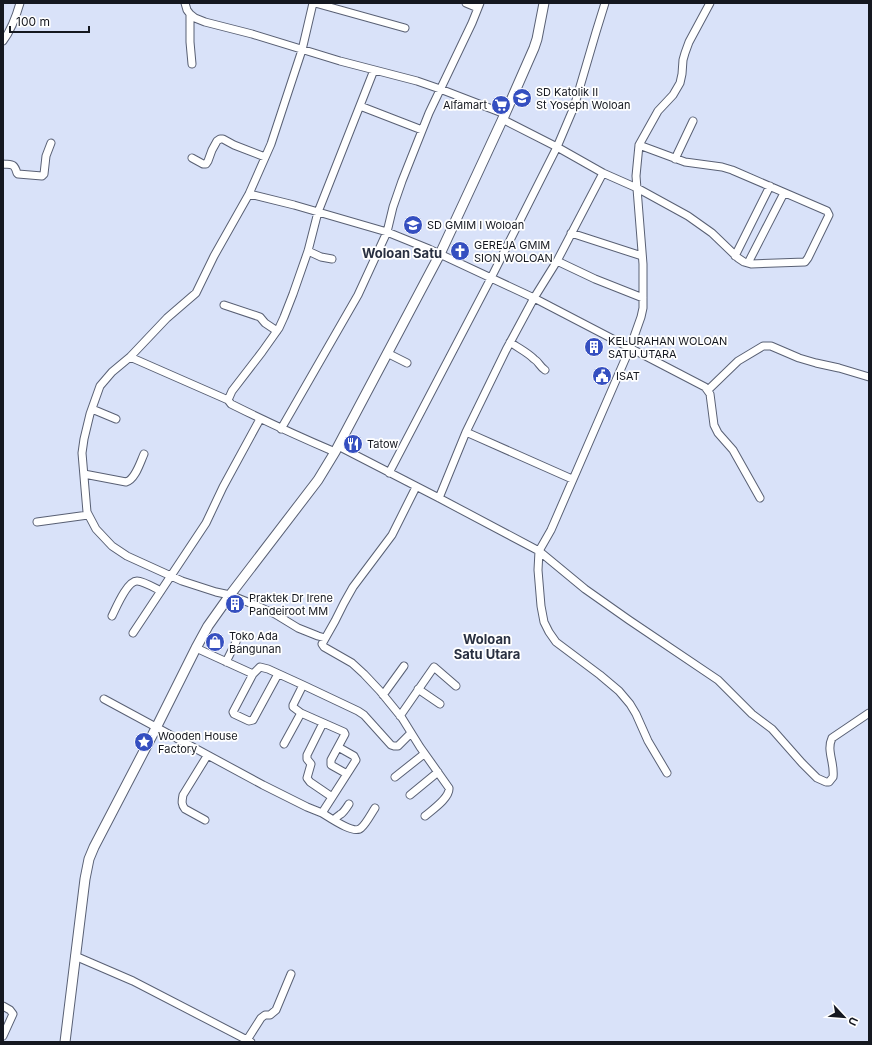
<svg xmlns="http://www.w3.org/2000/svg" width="872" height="1045" font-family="Inter,sans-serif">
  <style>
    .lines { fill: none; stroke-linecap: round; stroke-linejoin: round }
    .minor-casing { stroke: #596074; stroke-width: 9 }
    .major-casing { stroke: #596074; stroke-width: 11 }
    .minor { stroke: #fff; stroke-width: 7 }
    .major { stroke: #fff; stroke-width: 9 }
    .labels { text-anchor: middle; stroke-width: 3.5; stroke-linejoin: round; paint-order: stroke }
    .poi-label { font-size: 11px; fill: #151820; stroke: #fff; text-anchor: start }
    .quarter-label { font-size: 13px; font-weight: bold; fill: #293041; stroke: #fff }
  </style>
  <rect width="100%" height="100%" fill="#d9e2f9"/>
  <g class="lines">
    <!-- minor casing -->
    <g class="minor-casing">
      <path id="minor" d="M185 3 187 10 190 14 195 18 205 22 252 34 340 61 417 81 440 89 505 114
        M313 3 302 50 271 144 249 194 214 256 196 293 167 318 130 357 112 372 100 386 90 414 84 439 82 453 87 512 96 529 112 546 127 556 182 581 216 592 230 595 255 605 275 614 298 628 318 636 325 638
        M315 3 405 28
        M466 3 478 8
        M190 14V42L192 64
        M3 41C12 29 16 17 20 3
        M360 106 422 130
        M502 119 557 147 603 173 637 188 688 216 712 233 738 258 744 262 751 264 805 262 808 258 829 215 827 211 732 170 722 167 685 162 639 145
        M192 158 203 164H206L208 161 212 150 217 141 220 139H223L234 145 265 157
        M675 159 693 121
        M3 164C12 165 14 163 17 173L18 174 42 176 44 174 46 156 51 143
        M249 194 294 205 387 232 429 249 534 298 705 387 710 394 714 425 718 433 733 450 760 498
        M571 233 642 256
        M308 251 321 257 332 259
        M735 256 770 186
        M557 261 595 279 643 298
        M748 263 784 193
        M224 305 260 317 265 323 277 331
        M510 342C518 348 527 352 534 359 539 362 540 367 545 370
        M387 353 407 363
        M130 357 228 400
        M708 390 738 361 763 346H771L799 358 816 363 839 368 869 377
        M92 409 116 419
        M281 429 358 295 387 232 393 207 402 181 429 113 472 23 480 3
        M466 432 572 479
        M338 446 439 498 539 551 585 589 629 620 718 680 752 714 772 729 802 763 817 778 826 782H829L833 777C835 763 826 751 832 738L869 713
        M335 452C300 437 265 421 231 404L228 400 232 391 262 352 279 328 284 317 293 294 308 251 318 212 374 70
        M389 473 491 278 557 147 574 107 596 32 605 3
        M84 474 126 482C135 480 140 463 144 454
        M416 487 392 535 353 587 344 603 335 621 322 644 324 647 352 663 364 674 380 691 402 718 420 747 449 788C450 798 432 810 425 816
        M439 498 466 432 506 350 534 298 557 261 603 173
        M37 522 88 515
        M112 616C116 608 127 581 137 581 143 581 155 588 161 591
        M133 633 206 523 223 487 260 419
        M196 648 253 674
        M226 662 236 642
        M278 674 253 720 249 721 234 714 233 712 234 710 253 674 260 667 268 669 303 685 358 711 364 715 391 745 394 746H398L411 733
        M303 685 293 705V707L301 713 344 732 345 734 331 760V765L347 774
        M418 689 440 704
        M383 695 404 666
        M104 699 263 785 307 807 322 813
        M400 716 434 667 456 686
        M323 723 307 755V759L311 764 307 778 310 782 332 797
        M284 744 301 713
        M338 747 354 756 356 760 322 813C329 817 354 835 361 828 366 824 371 814 375 808
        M667 773 648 741 636 714 630 704 619 691 600 675 556 642 549 632 544 622 541 606 538 570 539 551 551 530 630 348 641 317 643 308V264L636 176 639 145 658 111 673 95 680 83 682 74 683 60 685 53 689 42 710 3
        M395 777 424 754
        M410 795 438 772
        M205 820 185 809C181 804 182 801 183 795L207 756
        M334 820C336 817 338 816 341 814 344 812 347 807 349 804
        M75 956 133 981 251 1042
        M3 1006 10 1010 13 1014 3 1036
        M247 1040 261 1018 265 1015H270L276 1010 291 974"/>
    </g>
    <!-- major casing -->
    <g class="major-casing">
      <path id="major" d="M65 1042 85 879 89 859 94 847 156 728 196 648 208 626 230 595 318 480 335 452 440 254 505 114 534 48 537 39 544 3"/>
    </g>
    <!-- minor -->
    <use href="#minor" class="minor"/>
    <!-- major -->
    <use href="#major" class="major"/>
  </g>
  <!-- icons -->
  <defs>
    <g id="school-disc" transform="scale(1)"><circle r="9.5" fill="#354fc0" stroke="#fff"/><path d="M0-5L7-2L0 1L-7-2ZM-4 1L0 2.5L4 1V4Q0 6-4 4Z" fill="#fff"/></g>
    <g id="supermarket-disc" transform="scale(1)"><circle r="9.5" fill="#354fc0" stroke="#fff"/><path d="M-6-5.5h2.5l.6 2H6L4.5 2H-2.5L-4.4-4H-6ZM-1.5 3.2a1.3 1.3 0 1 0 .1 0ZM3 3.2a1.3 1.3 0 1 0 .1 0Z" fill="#fff"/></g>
    <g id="church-disc" transform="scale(1)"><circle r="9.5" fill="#354fc0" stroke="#fff"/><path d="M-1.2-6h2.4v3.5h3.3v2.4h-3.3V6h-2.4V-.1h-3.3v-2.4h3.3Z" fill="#fff"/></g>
    <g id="building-disc" transform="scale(1)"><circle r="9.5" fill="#354fc0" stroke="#fff"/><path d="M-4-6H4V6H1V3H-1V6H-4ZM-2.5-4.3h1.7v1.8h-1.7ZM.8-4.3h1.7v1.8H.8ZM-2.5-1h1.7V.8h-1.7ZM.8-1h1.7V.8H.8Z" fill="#fff"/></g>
    <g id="civic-disc" transform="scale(1)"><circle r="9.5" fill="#354fc0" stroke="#fff"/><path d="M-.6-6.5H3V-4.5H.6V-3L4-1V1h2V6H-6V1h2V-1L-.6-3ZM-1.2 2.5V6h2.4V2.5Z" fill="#fff"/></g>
    <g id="restaurant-disc" transform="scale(1)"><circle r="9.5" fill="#354fc0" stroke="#fff"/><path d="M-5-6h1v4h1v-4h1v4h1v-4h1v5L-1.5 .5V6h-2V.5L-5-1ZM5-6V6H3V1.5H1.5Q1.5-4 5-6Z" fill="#fff"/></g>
    <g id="shop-disc" transform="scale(1)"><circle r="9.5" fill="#354fc0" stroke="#fff"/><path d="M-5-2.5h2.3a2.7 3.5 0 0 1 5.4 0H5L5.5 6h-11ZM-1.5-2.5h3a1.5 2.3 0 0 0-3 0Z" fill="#fff"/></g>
    <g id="sight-disc" transform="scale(1)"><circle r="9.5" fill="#354fc0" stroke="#fff"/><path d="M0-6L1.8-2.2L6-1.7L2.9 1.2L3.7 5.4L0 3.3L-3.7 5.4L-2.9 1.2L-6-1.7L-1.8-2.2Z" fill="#fff"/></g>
  </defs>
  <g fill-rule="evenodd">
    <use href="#school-disc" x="522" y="98"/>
    <use href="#supermarket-disc" x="501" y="105"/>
    <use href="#school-disc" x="413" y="225"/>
    <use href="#church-disc" x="460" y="251"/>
    <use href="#building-disc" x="594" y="347"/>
    <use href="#civic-disc" x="602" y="376"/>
    <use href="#restaurant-disc" x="353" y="444"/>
    <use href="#building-disc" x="235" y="604"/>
    <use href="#shop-disc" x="215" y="642"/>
    <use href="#sight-disc" x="144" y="742"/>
  </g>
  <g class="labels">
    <!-- poi labels -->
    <g class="poi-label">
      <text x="536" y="96">SD Katolik II<tspan x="536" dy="13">St Yoseph Woloan</tspan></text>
      <text x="487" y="109" text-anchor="end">Alfamart</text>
      <text x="427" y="229">SD GMIM I Woloan</text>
      <text x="474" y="249">GEREJA GMIM<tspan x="474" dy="13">SION WOLOAN</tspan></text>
      <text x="608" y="345">KELURAHAN WOLOAN<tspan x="608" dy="13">SATU UTARA</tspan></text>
      <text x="616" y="380">ISAT</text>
      <text x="367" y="448">Tatow</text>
      <text x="249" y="602">Praktek Dr Irene<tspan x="249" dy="13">Pandeiroot MM</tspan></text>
      <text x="229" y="640">Toko Ada<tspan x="229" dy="13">Bangunan</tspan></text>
      <text x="158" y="740">Wooden House<tspan x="158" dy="13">Factory</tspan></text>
    </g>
    <!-- quarter labels -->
    <g class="quarter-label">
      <text x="402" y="258">Woloan Satu</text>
      <text x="487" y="644">Woloan<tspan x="487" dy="15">Satu Utara</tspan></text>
    </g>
  </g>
  <!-- border -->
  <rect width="872" height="1045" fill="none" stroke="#151820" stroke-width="8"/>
  <!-- north arrow -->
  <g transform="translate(844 1017) rotate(116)" stroke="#ffffff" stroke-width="3" paint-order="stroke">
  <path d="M0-3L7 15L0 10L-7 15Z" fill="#151820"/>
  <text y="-6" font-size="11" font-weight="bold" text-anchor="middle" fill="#151820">U</text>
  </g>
  <!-- scale -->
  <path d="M10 26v6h79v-6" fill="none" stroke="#151820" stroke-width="2"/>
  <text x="16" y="26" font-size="12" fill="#151820" stroke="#ffffff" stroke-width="3" paint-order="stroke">100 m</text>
</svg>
